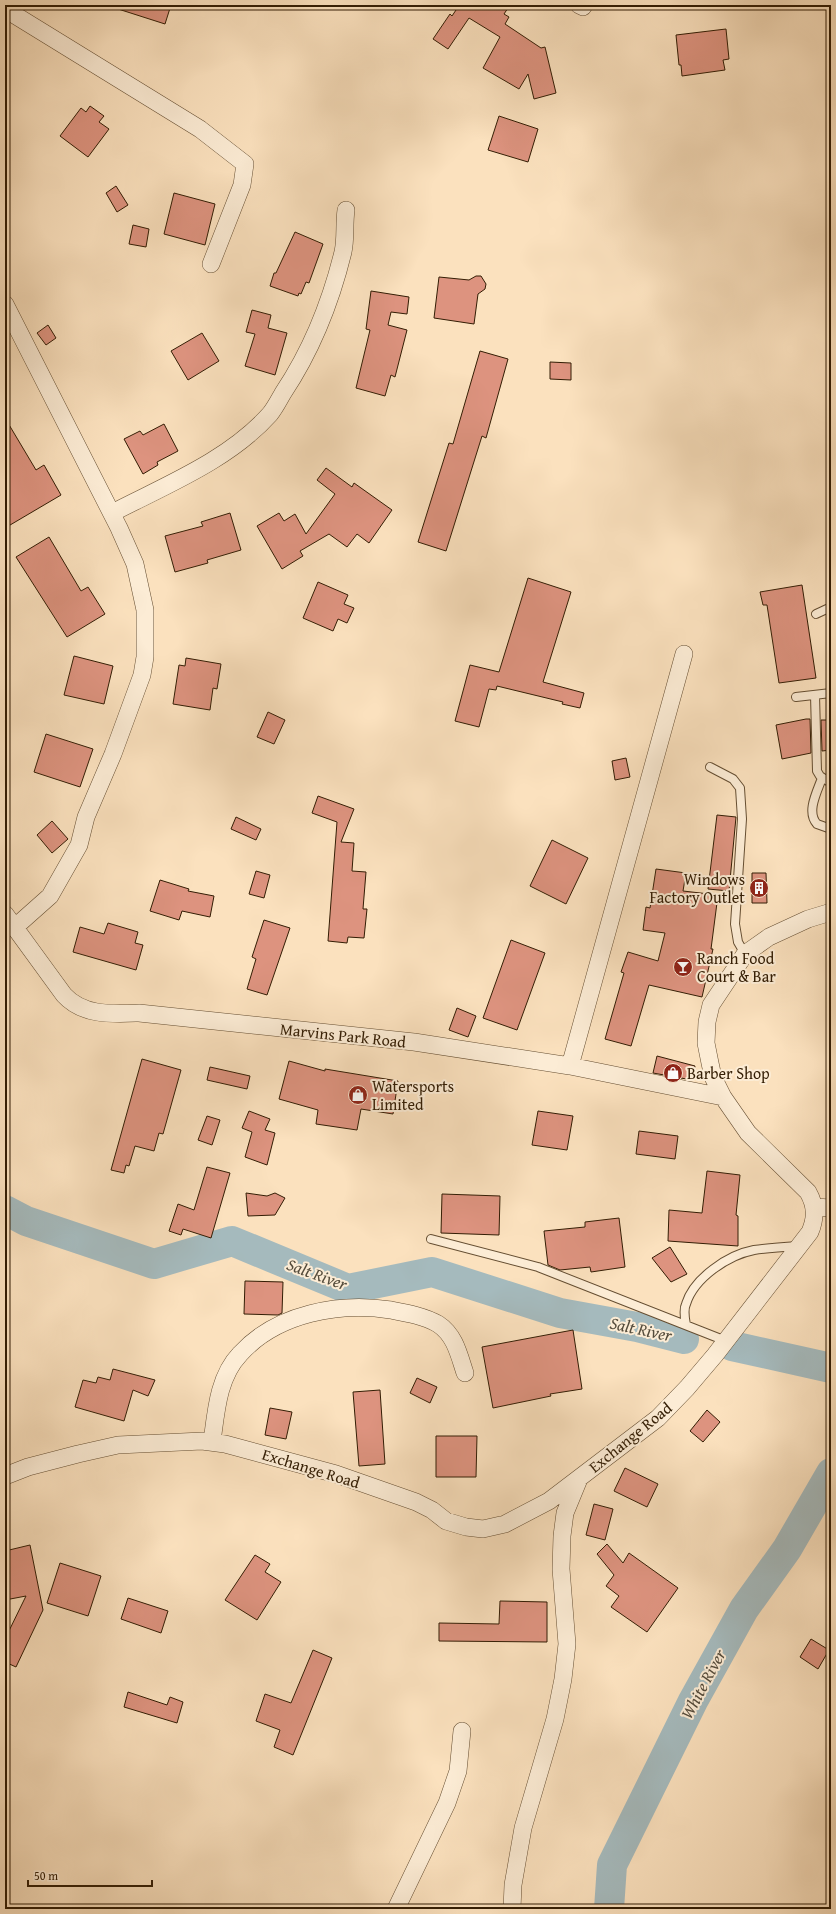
<svg xmlns="http://www.w3.org/2000/svg" width="836" height="1914" font-family="'Gentium Book Plus',serif">
  <style>
    .lines { fill: none; stroke-linecap: round; stroke-linejoin: round }
    .river { stroke: #a5babd; stroke-width: 30 }
    .building { fill: #dd937f; stroke: #331d04 }
    .service-casing { stroke: #654e32; stroke-width: 10 }
    .minor-casing { stroke: #654e32; stroke-width: 18 }
    .service { stroke: #fcecd5; stroke-width: 8 }
    .minor { stroke: #fcecd5; stroke-width: 17 }
    .labels { text-anchor: middle; stroke-width: 4; stroke-linejoin: round; paint-order: stroke }
    .poi-label { font-size: 16px; fill: #331d04; stroke: #fcecd5; text-anchor: start }
    .street-label { font-size: 16px; fill: #331d04; stroke: #fcecd5 }
    .water-label { font-size: 17px; font-style: italic; fill: #554c3c; stroke: #fcecd5 }
  </style>
  <rect width="100%" height="100%" fill="#fbe1be"/>
  <filter id="stains"><feTurbulence type="fractalNoise" baseFrequency=".005" numOctaves="4"/><feColorMatrix values="0 0 0 0 .2 0 0 0 0 .09 0 0 0 0 .02 0 0 0 .5 -.17"/></filter>
  <radialGradient id="worn" r=".72"><stop offset=".6" stop-color="#630" stop-opacity="0"/><stop offset="1" stop-color="#630" stop-opacity=".3"/></radialGradient>
  <g class="lines">
    <!-- river -->
    <path class="river" d="M5 1210 26 1221 154 1264 232 1241 348 1289 432 1272 560 1313 637 1327 684 1339
      M732 1346 831 1368
      M609 1909 612 1865 693 1701 744 1609 787 1549 831 1473"/>
  </g>
  <!-- building -->
  <path class="building" d="M115 5H171L165 24 115 8Z
    M448 5H510L504 14 509 17 505 24 541 48 545 47 556 93 534 99 528 74 519 89 483 68 500 37 469 18 448 49 433 39 450 14 452 16 456 10Z
    M726 29 729 59 723 60 725 70 682 76 681 65H679L676 35Z
    M90 106 104 116 99 122 109 129 88 157 60 136 81 108 86 112Z
    M499 116 538 129 528 162 488 150Z
    M116 186 128 205 117 212 106 193Z
    M174 193 215 204 205 245 164 234Z
    M133 225 149 229 146 247 129 244Z
    M295 232 323 244 309 283 306 282 301 294 299 293 298 296 270 286 274 273H276Z
    M476 276H481L486 284 485 289 478 294 474 324 434 318 439 277 469 280Z
    M371 291 409 297 407 314 391 312 388 325 407 330 395 377 391 375 385 396 356 388 370 330 366 329Z
    M252 310 271 315 268 328 287 333 275 375 245 366 255 334 246 332Z
    M48 325 56 338 46 345 37 333Z
    M202 333 219 361 188 380 171 351Z
    M480 351 508 359 486 438 482 436 446 551 418 542 449 443 453 444Z
    M550 362 571 363V380L550 379Z
    M5 418 36 470 44 465 61 495 5 528Z
    M164 424 178 451 157 462 158 465 143 474 124 439 140 431 143 435Z
    M326 468 352 487 354 483 392 510 369 543 357 534 347 547 329 534 300 551 303 556 282 569 257 526 279 513 284 521 295 514 306 534 335 494 317 480Z
    M230 513 241 550 207 560 208 563 175 572 165 536 203 526 201 522Z
    M49 537 81 591 88 587 105 614 67 637 16 557Z
    M528 578 571 592 543 682 584 693 580 708 562 704 563 702 497 686 496 690 489 689 479 727 455 721 470 665 499 672Z
    M318 582 348 595 344 604 354 608 347 623 338 619 333 631 303 618Z
    M802 585 816 678 779 683 767 605H763L760 592Z
    M74 656 113 666 104 704 64 695Z
    M186 658 221 664 217 689 213 688 210 710 173 704 179 665 185 666Z
    M268 712 285 720 274 744 257 737Z
    M806 719H810L811 753 782 759 776 725Z
    M821 720H831V750L822 751Z
    M46 734 93 749 80 787 34 772Z
    M626 758 630 777 615 780 612 761Z
    M318 796 354 809 341 842 354 843 352 871 366 872 363 909H367L364 938 348 937 347 943 328 941 337 822 312 813Z
    M717 815 736 817 729 891 708 889Z
    M236 817 261 829 256 840 231 829Z
    M52 821 68 839 52 853 37 835Z
    M552 840 588 858 566 904 530 886Z
    M656 869 686 873 683 891 718 895 711 949H713L702 997 649 985 631 1046 605 1039 624 973 621 972 628 952 658 961 665 933 643 930 646 907 650 908Z
    M256 871 270 875 264 898 249 894Z
    M752 873H766L767 903H752Z
    M160 880 189 889 188 891 214 896 210 917 182 911 179 920 150 911Z
    M264 920 290 928 267 995 247 989 256 959 252 957Z
    M108 923 138 932 135 943 143 945 136 970 73 952 80 927 104 934Z
    M511 940 545 953 517 1030 483 1018Z
    M457 1008 476 1016 468 1037 449 1030Z
    M657 1056 695 1066 692 1080 653 1073Z
    M142 1059 181 1070 163 1134 159 1133 154 1151 135 1146 129 1166 126 1165 124 1173 111 1170Z
    M289 1061 325 1071V1069L398 1081 393 1114 361 1109 357 1130 316 1124 318 1110 279 1099Z
    M210 1067 250 1076 247 1089 207 1080Z
    M249 1111 270 1119 265 1130 275 1133 267 1165 245 1157 252 1132 242 1128Z
    M538 1111 573 1116 567 1150 532 1145Z
    M207 1116 220 1120 212 1145 198 1140Z
    M639 1131 678 1136 675 1159 636 1154Z
    M207 1167 230 1173 211 1238 183 1229 181 1235 169 1231 178 1204 194 1210Z
    M707 1171 740 1175 736 1215 738 1216V1246L668 1241 669 1210 702 1213Z
    M246 1193 267 1196 275 1193 285 1198 275 1215 248 1216Z
    M442 1194 500 1196 499 1235 441 1233Z
    M619 1218 625 1267 591 1272 590 1267 560 1270 548 1265 544 1231 585 1227V1222Z
    M670 1247 687 1274 671 1282 652 1258Z
    M245 1281 283 1282 282 1313 278 1315 244 1314Z
    M573 1330 582 1389 550 1394 551 1396 493 1408 482 1347Z
    M113 1369 155 1380 148 1396 133 1390 124 1421 75 1407 83 1380 96 1383 98 1377 110 1380Z
    M417 1378 437 1387 430 1403 410 1393Z
    M380 1390 385 1464 359 1466 353 1392Z
    M270 1408 292 1412 286 1439 265 1435Z
    M707 1410 720 1422 703 1442 690 1431Z
    M436 1436H477L476 1477H436Z
    M625 1468 658 1484 647 1507 614 1491Z
    M594 1504 613 1509 605 1540 586 1535Z
    M607 1544 623 1563 629 1553 678 1588 647 1632 611 1607 619 1596 606 1586 614 1575 597 1554Z
    M30 1545 43 1610 16 1667 5 1662V1639L26 1596 5 1600V1551Z
    M255 1555 270 1564 265 1572 281 1582 257 1620 225 1600Z
    M60 1563 101 1576 88 1616 47 1603Z
    M128 1598 168 1611 161 1633 121 1619Z
    M500 1601 547 1602V1642L439 1641V1623L499 1624Z
    M811 1639 829 1650 818 1669 800 1657Z
    M313 1650 332 1658 293 1755 274 1747 280 1730 256 1721 265 1694 291 1703Z
    M128 1692 167 1705 170 1697 183 1702 177 1723 124 1707Z"/>
  <g class="lines">
    <!-- service casing -->
    <g class="service-casing">
      <path id="service" d="M816 614 831 607
        M815 695 817 771 820 776 831 783
        M796 697 831 693
        M710 767 733 779 740 788 742 819 735 924 738 942 745 954
        M822 778C817 792 806 812 817 824L831 829
        M431 1239 538 1267 726 1341
        M686 1325C685 1319 683 1310 686 1304 694 1278 728 1255 754 1250 768 1248 783 1247 798 1246"/>
    </g>
    <!-- minor casing -->
    <g class="minor-casing">
      <path id="minor" d="M579 5 583 7 584 5
        M5 9 200 129 245 164 242 185 211 264
        M5 304 119 528 135 564 145 610V657L142 675 113 754 86 817 79 845 50 896 14 928
        M112 513C166 485 229 460 270 414 275 408 279 400 283 393 311 351 331 301 343 252 346 239 344 224 346 210
        M5 914 64 995C83 1016 112 1014 139 1013L414 1042 570 1066 723 1097
        M570 1066 684 654
        M814 1207 831 1208
        M212 1442C216 1412 218 1377 240 1354 277 1313 340 1302 391 1310 407 1313 424 1316 438 1324 455 1335 459 1355 465 1373
        M5 1476 28 1467 78 1454 118 1445 202 1441 225 1444 336 1474 416 1502 432 1510 446 1521 466 1527 483 1529 505 1524 549 1501 658 1418 687 1388 715 1355 810 1232C816 1218 816 1206 808 1192L748 1133 723 1097 713 1077 710 1063 706 1043 707 1022 711 1005 745 954 769 937 808 919 831 912
        M396 1909 447 1803 458 1771 462 1731
        M512 1909 513 1885 523 1828 555 1719 563 1679 567 1644 561 1569 562 1536 565 1513 579 1479"/>
    </g>
    <!-- service -->
    <use href="#service" class="service"/>
    <!-- minor -->
    <use href="#minor" class="minor"/>
  </g>
  <!-- icons -->
  <defs>
    <g id="building-disc" transform="scale(1)"><circle r="9.5" fill="#8f2418" stroke="#fcecd5"/><path d="M-4-6H4V6H1V3H-1V6H-4ZM-2.5-4.3h1.7v1.8h-1.7ZM.8-4.3h1.7v1.8H.8ZM-2.5-1h1.7V.8h-1.7ZM.8-1h1.7V.8H.8Z" fill="#fff"/></g>
    <g id="bar-disc" transform="scale(1)"><circle r="9.5" fill="#8f2418" stroke="#fcecd5"/><path d="M-6-5H6L.8 .8V4.5H3.5V6h-7V4.5H-.8V.8Z" fill="#fff"/></g>
    <g id="shop-disc" transform="scale(1)"><circle r="9.5" fill="#8f2418" stroke="#fcecd5"/><path d="M-5-2.5h2.3a2.7 3.5 0 0 1 5.4 0H5L5.5 6h-11ZM-1.5-2.5h3a1.5 2.3 0 0 0-3 0Z" fill="#fff"/></g>
  </defs>
  <g fill-rule="evenodd">
    <use href="#building-disc" x="759" y="888"/>
    <use href="#bar-disc" x="683" y="967"/>
    <use href="#shop-disc" x="673" y="1073"/>
    <use href="#shop-disc" x="358" y="1095"/>
  </g>
  <g class="labels">
    <!-- poi labels -->
    <g class="poi-label">
      <text x="745" y="885" text-anchor="end">Windows<tspan x="745" dy="18">Factory Outlet</tspan></text>
      <text x="697" y="964">Ranch Food<tspan x="697" dy="18">Court &amp; Bar</tspan></text>
      <text x="687" y="1079">Barber Shop</text>
      <text x="372" y="1092">Watersports<tspan x="372" dy="18">Limited</tspan></text>
    </g>
    <!-- street labels -->
    <g class="street-label">
      <text transform="translate(343 1035) rotate(6)" y="6">Marvins Park Road</text>
      <text transform="translate(630 1437) rotate(-39)" y="6">Exchange Road</text>
      <text transform="translate(311 1468) rotate(17)" y="6">Exchange Road</text>
    </g>
    <!-- water labels -->
    <g class="water-label">
      <text transform="translate(317 1274) rotate(20)" y="6">Salt River</text>
      <text transform="translate(641 1329) rotate(12)" y="6">Salt River</text>
      <text transform="translate(703 1684) rotate(-62)" y="6">White River</text>
    </g>
  </g>
  <!-- margin -->
  <rect width="836" height="1914" fill="none" stroke="#fbe1be" stroke-width="20"/>
  <rect x="6" y="6" width="824" height="1902" fill="none" stroke="#331d04" stroke-width="2"/>
  <rect x="10" y="10" width="816" height="1894" fill="none" stroke="#331d04"/>
  <!-- scale -->
  <path d="M28 1880v6h124v-6" fill="none" stroke="#331d04" stroke-width="2"/>
  <text x="34" y="1880" font-size="12" fill="#331d04" stroke="#fcecd5" stroke-width="3" paint-order="stroke">50 m</text>
  <rect width="100%" height="100%" filter="url(#stains)"/>
  <rect width="100%" height="100%" fill="url(#worn)"/>
</svg>
